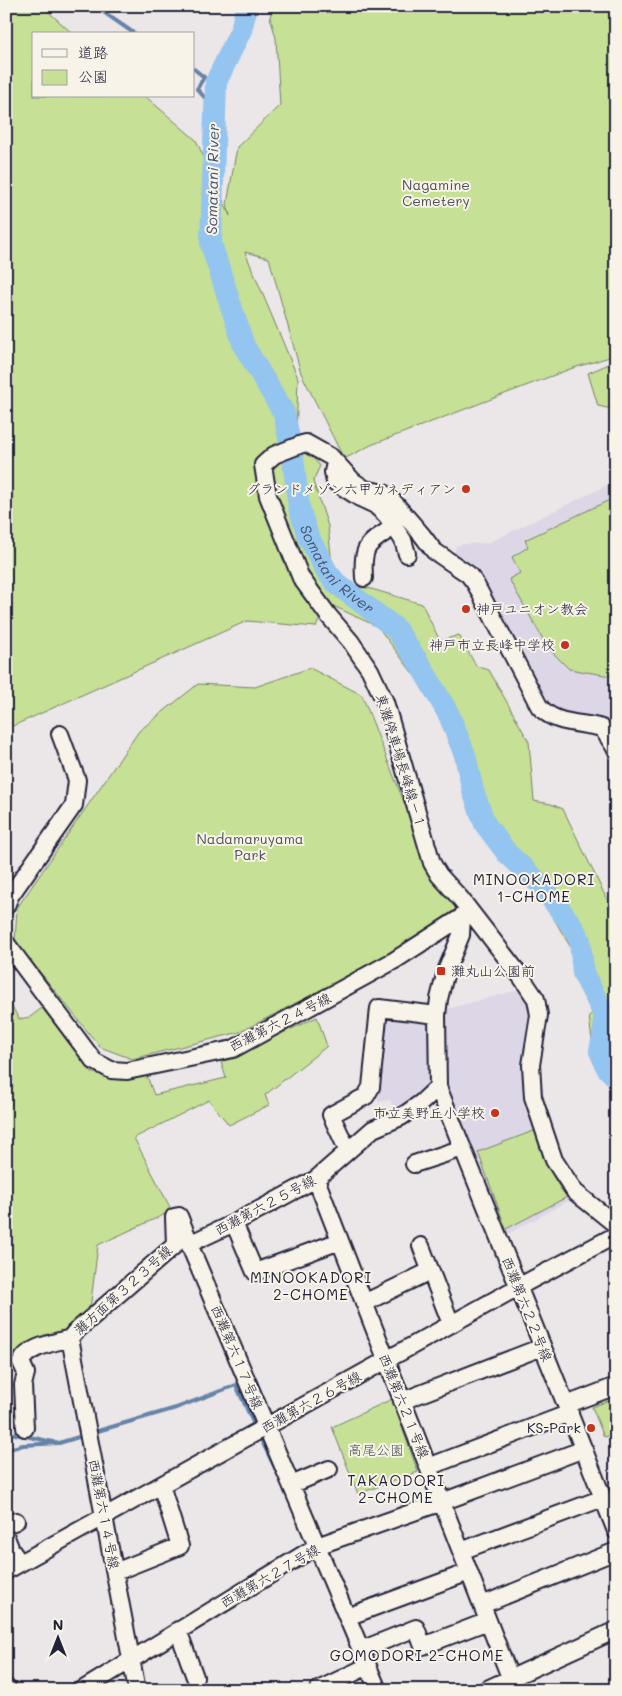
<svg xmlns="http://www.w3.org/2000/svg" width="622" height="1696" font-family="Mali,'Klee One',sans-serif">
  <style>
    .built { fill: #dcd6e6 }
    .green { fill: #c6e096; stroke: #748168 }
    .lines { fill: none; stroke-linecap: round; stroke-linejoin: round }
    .stream { stroke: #6683a8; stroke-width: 4 }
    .river { stroke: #94c4f0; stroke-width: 22 }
    .minor-casing { stroke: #22223b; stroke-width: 20 }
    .minor { stroke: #f7f3e8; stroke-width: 16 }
    .poi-dot { fill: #c8321e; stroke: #f7f3e8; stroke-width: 2 }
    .labels { text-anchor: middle; stroke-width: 4; stroke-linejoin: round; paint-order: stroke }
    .park-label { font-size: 14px; fill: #4b5252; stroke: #f7f3e8 }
    .poi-label { font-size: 14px; fill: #22223b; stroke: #f7f3e8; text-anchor: end }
    .street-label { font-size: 14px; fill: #22223b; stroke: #f7f3e8 }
    .water-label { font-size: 15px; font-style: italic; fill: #445371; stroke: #f7f3e8 }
    .neighbourhood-label { font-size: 15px; letter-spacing: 1px; fill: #22223b; stroke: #f7f3e8 }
  </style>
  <rect width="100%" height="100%" fill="#ebe6e7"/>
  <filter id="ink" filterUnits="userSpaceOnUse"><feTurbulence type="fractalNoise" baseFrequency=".02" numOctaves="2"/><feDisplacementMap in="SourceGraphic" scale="10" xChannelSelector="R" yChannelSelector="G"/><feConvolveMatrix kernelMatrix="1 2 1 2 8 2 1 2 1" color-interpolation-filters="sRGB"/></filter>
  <g filter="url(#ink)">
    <!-- built -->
    <path class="built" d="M616 481V741L562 716 545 706 476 572 454 554 456 546 465 544 488 543Z
      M523 989 531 1004 548 1164 556 1180 572 1199 506 1235 448 1092 443 1010Z
      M384 1013 429 1018V1087L397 1114 390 1100 378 1102 377 1088Z"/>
    <!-- green -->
    <path class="green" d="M6 6H42L73 34H34V96H145L196 140 230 216 227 204 237 147 280 105 276 38 270 17 273 6H616V355L570 369 371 445 344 459 301 373 269 258 245 252 298 378 296 438 320 466 313 481 328 526 334 585 368 588 422 604 440 641 459 635 476 666 489 670 529 742 534 801 551 804 563 809 613 912 616 915V1093L595 1067 589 1016 604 1001 596 982H591L544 902 498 855 484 834 449 726 414 675 378 627 327 603 316 627 247 621 6 729Z
      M616 361V410L598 406 588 373Z
      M616 497V677L569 669 548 648 509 579 520 573 512 557 528 547 525 540Z
      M310 668 362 695 425 856 457 903 456 909 377 961 240 1032 132 1059 100 1047 15 941 17 908 139 731 198 684 255 687Z
      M6 996 19 1019 30 1017 42 1008 92 1073 147 1076 154 1095 226 1078 221 1062 317 1017 327 1046 265 1095 269 1105 229 1125 209 1100 134 1138 172 1211 98 1245 90 1310 61 1333 20 1348 6 1361Z
      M536 1130C543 1155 550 1177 567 1197L506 1229 478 1152Z
      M616 1398V1433L604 1437 592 1407Z
      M392 1399 418 1472 358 1494 332 1427Z"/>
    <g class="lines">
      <!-- stream -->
      <path class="stream" d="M95 6 135 34
        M194 69 204 77 197 89 215 109
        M6 1432 53 1442
        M91 1433 176 1408 236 1385 256 1429
        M259 1435 279 1476
        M6 1450 23 1445 59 1443 85 1435"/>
      <!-- river -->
      <path class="river" id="s1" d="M247 6 241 30 216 82 211 244 244 346 284 413 293 458 299 508 308 536 327 572 337 584 395 628 421 666 449 715 465 755 473 791 485 824 507 853 541 885 573 927 580 941 583 973 604 1014V1031L600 1051 607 1068 616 1077"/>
      <!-- minor casing -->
      <g class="minor-casing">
        <path id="minor" d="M335 463 333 472 335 482 360 498 375 505 386 515 403 540 407 554
          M364 578C362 545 367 544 394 527
          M616 749 602 728C581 722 554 725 539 706L475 583 468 574 434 551 422 535 391 499 384 493 365 489 353 481 331 457 306 443 302 444 274 455 263 465 268 496 301 578 328 615 351 642 370 670 385 702 432 863 439 875 460 898 522 978 536 999 539 1015 531 1065 533 1097 554 1160 575 1192 616 1225
          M6 906 10 896 74 805 77 780 60 734
          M462 917 461 935 446 971 439 999 437 1015 438 1087 566 1405 616 1531
          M6 943 94 1061 111 1070 127 1071 233 1049 395 960 462 917 466 909
          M348 1151 331 1115 366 1096 371 1087 379 1008 437 1015
          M414 1164 463 1148
          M316 1179 515 1690
          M234 1223 255 1272 340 1241
          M189 1244 234 1223 316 1179 373 1129 401 1117 421 1103 438 1087
          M421 1246 451 1324
          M364 1303 430 1271
          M70 1338 75 1332 175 1245 174 1217 179 1216 187 1236 189 1244 378 1690
          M70 1338 137 1690
          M402 1401 542 1347
          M566 1405 616 1386
          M25 1428 23 1385 26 1373 21 1362C28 1346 55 1343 70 1338
          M428 1467 570 1413
          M291 1485 329 1469
          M6 1525 16 1521
          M6 1537 11 1550 20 1563
          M461 1551 603 1498
          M6 1571 518 1287 616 1235
          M115 1572 180 1546 161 1485
          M482 1605 616 1551
          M347 1617 469 1572
          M178 1630 195 1677
          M361 1650 416 1628 423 1646 488 1621
          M6 1687 8 1690
          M82 1690 317 1546 442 1502 584 1449
          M318 1690 368 1666
          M485 1690 616 1630"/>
      </g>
      <!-- minor -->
      <use href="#minor" class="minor"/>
    </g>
  </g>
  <!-- markers -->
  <g class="poi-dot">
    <circle cx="466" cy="489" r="5"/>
    <circle cx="466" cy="609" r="5"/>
    <circle cx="565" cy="645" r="5"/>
    <rect x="436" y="966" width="10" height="10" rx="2.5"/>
    <circle cx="495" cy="1113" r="5"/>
    <circle cx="591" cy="1428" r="5"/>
  </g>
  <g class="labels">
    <!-- park labels -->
    <g class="park-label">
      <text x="436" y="190">Nagamine<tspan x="436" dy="16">Cemetery</tspan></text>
      <text x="250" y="844">Nadamaruyama<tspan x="250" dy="16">Park</tspan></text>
      <text x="376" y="1455">高尾公園</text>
    </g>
    <!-- poi labels -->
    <g class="poi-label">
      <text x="456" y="494">グランドメゾン六甲カネディアン</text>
      <text x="476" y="614" text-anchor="start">神戸ユニオン教会</text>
      <text x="555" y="650">神戸市立長峰中学校</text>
      <text x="451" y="976" text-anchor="start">灘丸山公園前</text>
      <text x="485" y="1118">市立美野丘小学校</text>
      <text x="581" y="1433">KS-Park</text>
    </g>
    <!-- street labels -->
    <g class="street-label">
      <text transform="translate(401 761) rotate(73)" y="5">東灘停車場長峰線－１</text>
      <text transform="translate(280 1022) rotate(-27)" y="5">西灘第六２４号線</text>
      <text transform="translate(265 1205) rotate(-28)" y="5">西灘第六２５号線</text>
      <text transform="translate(123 1290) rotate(-42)" y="5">灘方面第３２３号線</text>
      <text transform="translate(527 1309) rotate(68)" y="5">西灘第六２２号線</text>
      <text transform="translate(237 1357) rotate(67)" y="5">西灘第六１７号線</text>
      <text transform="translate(311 1402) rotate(-29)" y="5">西灘第六２６号線</text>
      <text transform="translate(404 1406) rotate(68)" y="5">西灘第六２１号線</text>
      <text transform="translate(104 1514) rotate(79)" y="5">西灘第六１４号線</text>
      <text transform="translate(270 1576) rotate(-30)" y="5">西灘第六２７号線</text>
    </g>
    <!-- water labels -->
    <g class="water-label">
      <text transform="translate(213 179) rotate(-89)" y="5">Somatani River</text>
      <text dy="5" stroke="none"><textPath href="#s1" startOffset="600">Somatani River</textPath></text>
    </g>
    <!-- neighbourhood labels -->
    <g class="neighbourhood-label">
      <text x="534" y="885">MINOOKADORI<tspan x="534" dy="17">1-CHOME</tspan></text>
      <text x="311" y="1283">MINOOKADORI<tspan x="311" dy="17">2-CHOME</tspan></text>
      <text x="396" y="1486">TAKAODORI<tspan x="396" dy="17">2-CHOME</tspan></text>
      <text x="417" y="1661">GOMODORI 2-CHOME</text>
    </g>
  </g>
  <!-- margin -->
  <rect width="622" height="1696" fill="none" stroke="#f7f3e8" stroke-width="25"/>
  <rect x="12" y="12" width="597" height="1671" fill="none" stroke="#22223b" stroke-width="2" filter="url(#ink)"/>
  <!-- legend -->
  <rect x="32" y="32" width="162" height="65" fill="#f7f3e8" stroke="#a29fa3"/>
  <rect x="42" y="49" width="25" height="8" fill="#f7f3e8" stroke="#a29fa3"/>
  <text x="78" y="58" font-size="15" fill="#22223b">道路</text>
  <rect x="42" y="70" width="25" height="15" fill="#c6e096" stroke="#a29fa3"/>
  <text x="78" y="82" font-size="15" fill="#22223b">公園</text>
  <!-- north arrow -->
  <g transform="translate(58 1638)" stroke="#f7f3e8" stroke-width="4" paint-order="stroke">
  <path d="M0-4L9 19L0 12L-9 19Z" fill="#22223b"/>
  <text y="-8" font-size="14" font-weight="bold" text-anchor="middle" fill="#22223b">N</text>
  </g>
</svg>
